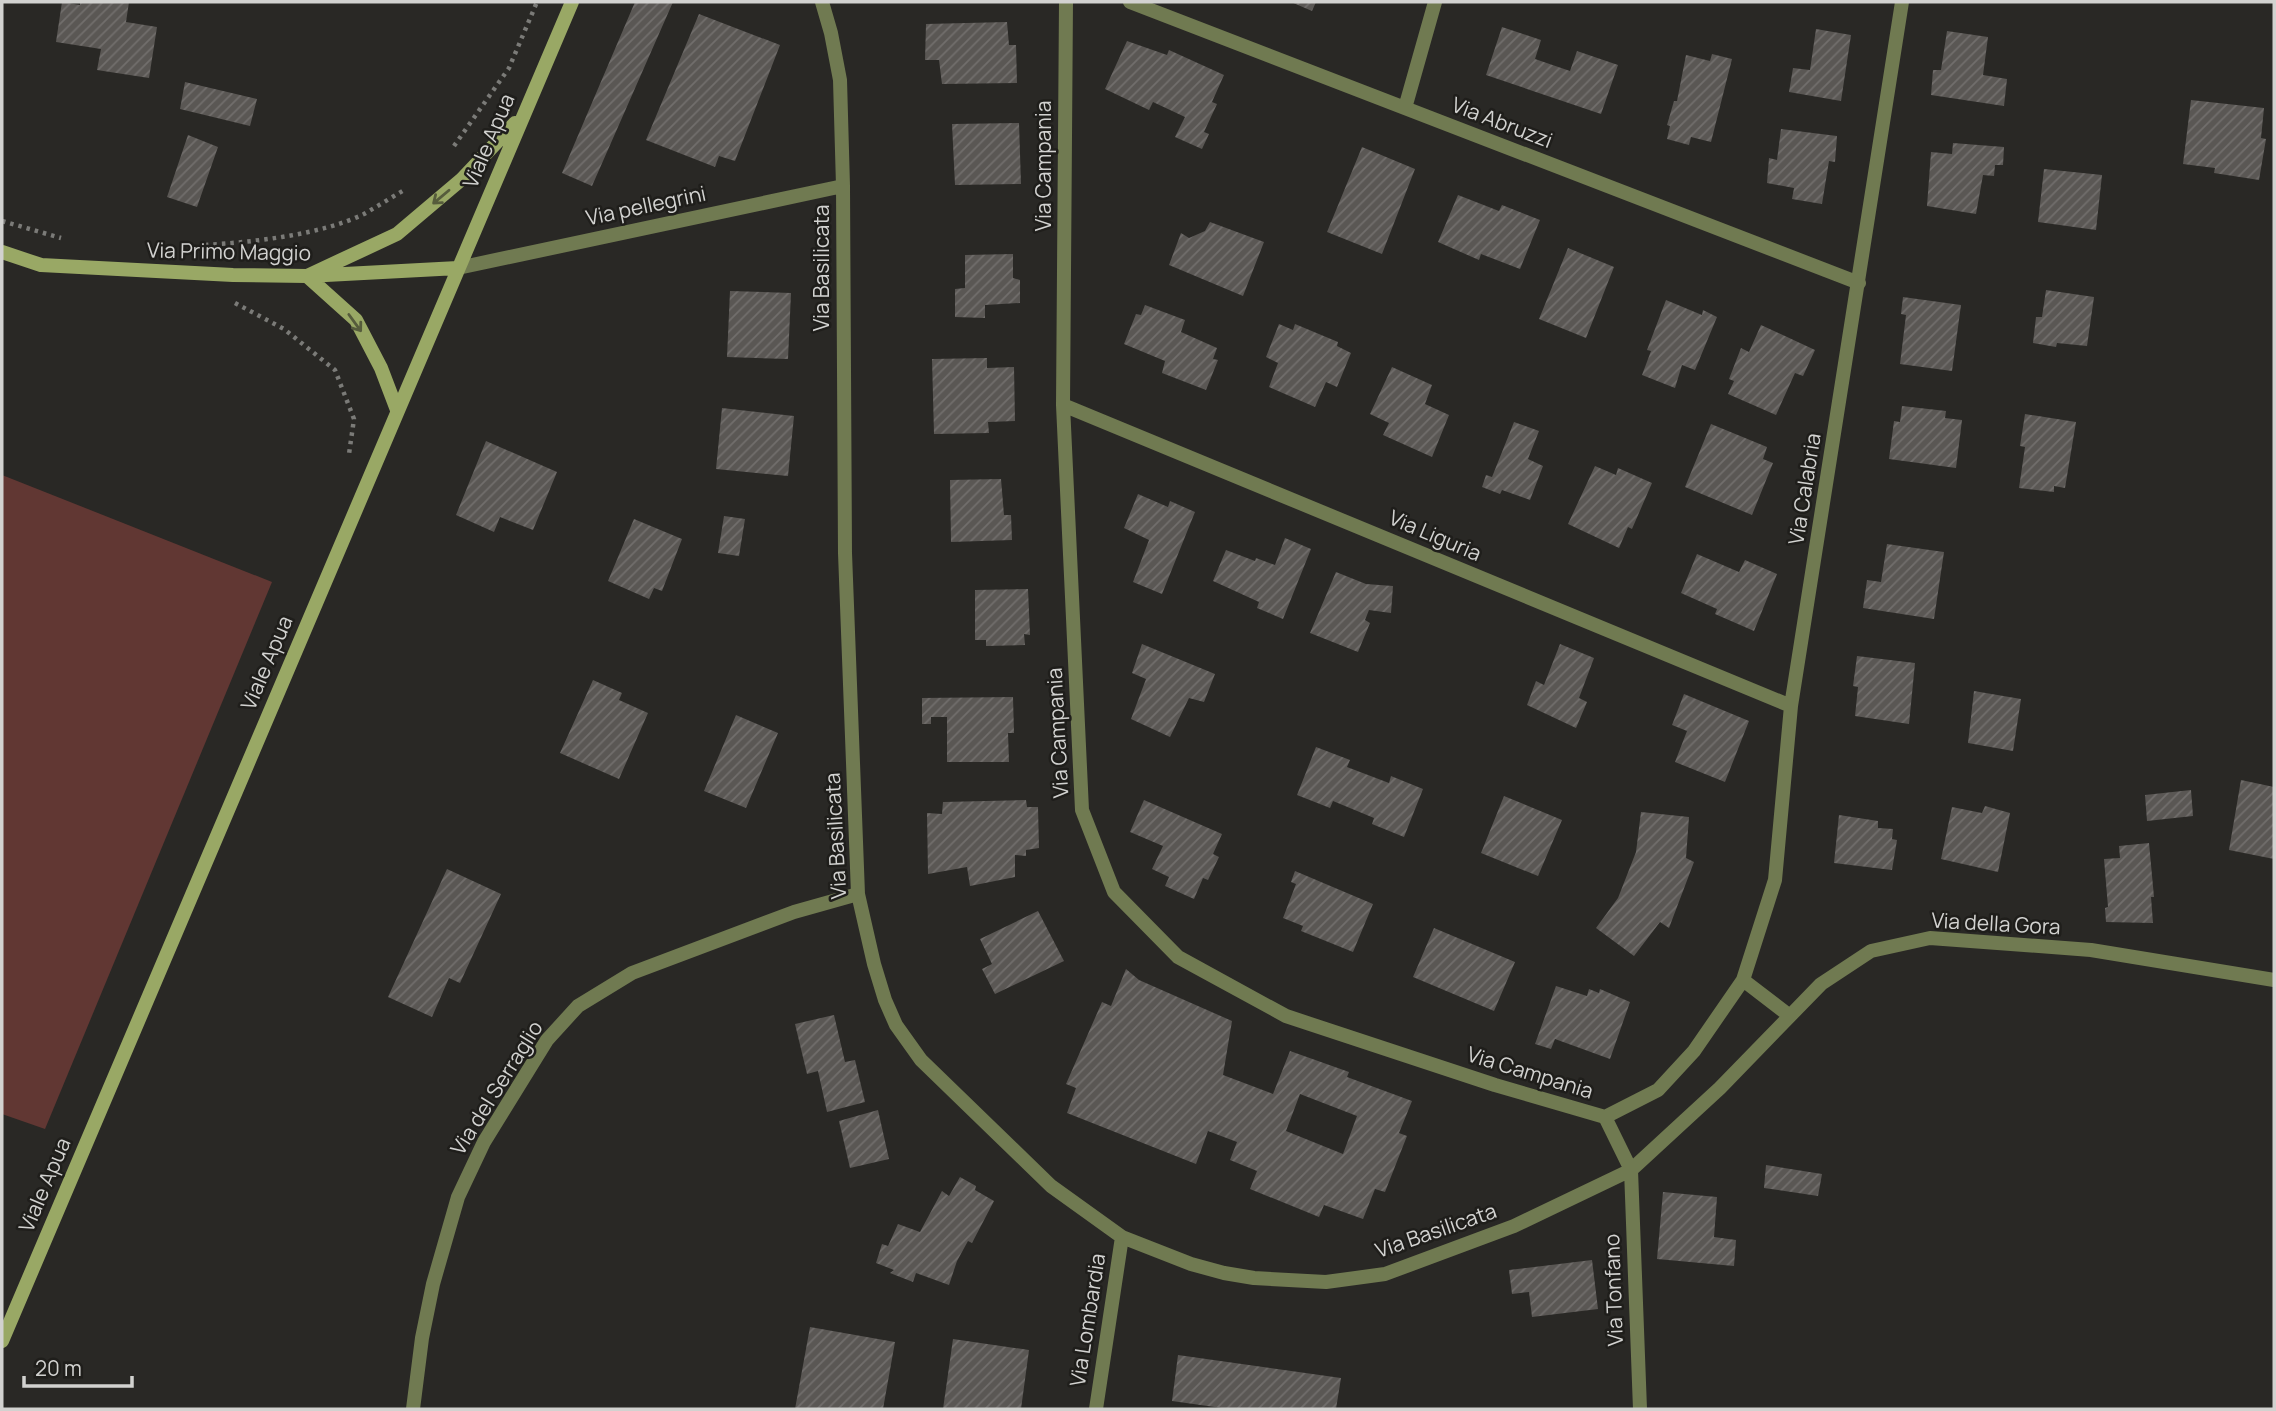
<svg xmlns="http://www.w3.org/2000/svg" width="2276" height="1411" font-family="Manrope,sans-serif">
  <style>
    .grass { fill: #613733 }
    .building { fill: url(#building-hatch); fill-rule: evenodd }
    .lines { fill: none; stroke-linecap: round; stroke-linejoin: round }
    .path { stroke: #7b7b78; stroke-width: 4.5; stroke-dasharray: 3.5 5; stroke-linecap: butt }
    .street { stroke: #707a51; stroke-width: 14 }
    .secondary { stroke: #99a865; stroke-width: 14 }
    .oneway { stroke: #565c3c }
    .labels { text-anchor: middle; stroke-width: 5; stroke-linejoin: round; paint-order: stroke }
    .street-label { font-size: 21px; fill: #d2d2d0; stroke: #1f1e1b }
  </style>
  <defs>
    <pattern id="building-hatch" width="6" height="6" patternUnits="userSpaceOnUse" patternTransform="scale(1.75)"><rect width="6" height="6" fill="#5a5754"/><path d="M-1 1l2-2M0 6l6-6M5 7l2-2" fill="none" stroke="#716e6c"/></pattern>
  </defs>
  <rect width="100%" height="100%" fill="#292825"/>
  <!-- grass -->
  <path class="grass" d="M2 475 272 582 45 1129 2 1114Z"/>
  <!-- building -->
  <path class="building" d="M62 2 80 5V2H129L126 22 157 27 149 78 97 70 101 49 56 42Z
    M635 2H673L592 186 562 173Z
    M1291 2H1316L1312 11Z
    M699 14 780 45 735 161 719 156 715 167 646 140Z
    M1007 22 1009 45H1016L1017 83 942 84 939 60H925L926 24Z
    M1502 27 1541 40 1535 59 1570 71 1577 51 1618 65 1601 114 1486 75Z
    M1816 29 1851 35 1841 101 1789 92 1793 68 1810 70Z
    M1947 31 1988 37 1983 75 2007 79 2004 106 1931 95 1933 70H1941Z
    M1127 41 1167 55 1169 50 1224 75 1212 102 1217 104 1204 132 1209 134 1202 149 1175 137 1185 117 1153 102 1149 110 1105 89Z
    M1712 54 1732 59 1711 142 1691 137 1689 145 1667 139 1670 126 1667 125 1674 101H1677L1686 55 1710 61Z
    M185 82 257 99 250 126 180 109Z
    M2191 100 2264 108 2261 138 2266 139 2259 180 2214 173 2215 168 2183 164Z
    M1019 123 1021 184 955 185 952 124Z
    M1781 129 1837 136 1835 162 1829 161 1822 204 1792 199 1794 188 1767 183 1769 158 1777 160Z
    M188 135 218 147 197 207 167 197Z
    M1953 143 2004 147 2003 165H1995L1994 176 1983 175 1976 214 1927 206 1931 152 1952 154Z
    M1362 147 1415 169 1382 254 1327 232Z
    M2044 169 2102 175 2096 230 2038 222Z
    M1458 195 1499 211 1502 205 1540 220 1520 269 1481 254 1479 260 1438 242Z
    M1210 222 1264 242 1243 296 1169 265 1181 233 1189 238 1205 231Z
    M1568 248 1614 267 1586 338 1539 319Z
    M1013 254V278L1020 280V303L985 305V318L955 317V289L965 288V255Z
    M2046 290 2094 297 2087 346 2057 343 2056 347 2033 343 2036 317H2042Z
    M730 291 791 293 788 359 727 357Z
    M1903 297 1961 305 1952 371 1900 364 1906 315 1901 314Z
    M1666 300 1702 315 1703 310 1717 317 1695 370 1682 365 1675 388 1642 375 1651 351 1647 350Z
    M1145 305 1185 320 1181 332 1217 348 1213 359 1218 360 1206 390 1162 373 1165 361 1124 344 1136 314 1141 315Z
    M1279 324 1293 330 1295 324 1338 342 1337 346 1351 353 1337 387 1326 382 1315 407 1269 387 1278 363 1266 357Z
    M1761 325 1815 350 1803 376 1795 373 1776 415 1728 394 1734 381 1729 379 1741 348 1749 352Z
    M987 358V368L1014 367 1015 421 988 422 989 433 934 434 932 359Z
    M1392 367 1432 385 1425 404 1449 415 1432 457 1383 435 1389 423 1370 414Z
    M1902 406 1946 411 1945 418 1962 420 1956 468 1889 459 1894 421 1900 422Z
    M722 408 794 416 788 476 716 469Z
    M2025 414 2076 422 2065 488 2054 486V492L2019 488 2025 447 2020 446Z
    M1514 422 1539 431 1528 459 1543 466 1530 500 1502 490 1500 494 1482 487 1486 475 1492 477Z
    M1711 424 1767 447 1763 459 1773 463 1752 515 1685 487Z
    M486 441 557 472 533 530 500 517 494 532 456 515Z
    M1595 466 1616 475 1618 468 1652 483 1632 529 1628 527 1619 548 1568 524Z
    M1001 479 1004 515H1011L1012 540 951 542 950 480Z
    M1138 494 1168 507 1170 501 1195 512 1162 594 1133 582 1149 540 1124 528Z
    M724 516 745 519 739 556 718 553Z
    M634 519 682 539 662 591 654 588 649 599 608 581Z
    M1285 538 1311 549 1283 619 1257 608 1259 602 1213 581 1226 550 1255 561 1256 558 1275 565Z
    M1887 544 1944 552 1934 619 1863 608 1867 580 1881 582Z
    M1697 554 1739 572 1745 560 1777 574 1754 631 1715 614 1717 609 1681 593Z
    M1336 572 1366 584 1393 586 1391 613 1369 610 1365 620 1370 623 1358 652 1310 633Z
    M1028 589 1030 635 1024 634 1025 645 986 646V640H975V590Z
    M1142 644 1215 674 1204 702 1189 698 1170 737 1131 719 1146 679 1132 673Z
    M1560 644 1594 658 1579 698 1587 702 1576 728 1527 705 1536 681 1544 685Z
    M1857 656 1915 663 1909 724 1855 716 1858 687 1853 686Z
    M593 680 622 693 619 700 648 713 619 779 560 753Z
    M1974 691 2021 699 2013 751 1968 743Z
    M1684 694 1749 721 1725 782 1675 762 1687 731 1672 725Z
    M1013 697 1014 733H1008L1009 762H947V717H931V724H922V698Z
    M736 715 778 733 746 808 704 791Z
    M1316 747 1350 760 1347 767 1389 783 1391 776 1423 789 1404 837 1372 824 1374 818 1333 801 1330 808 1297 795Z
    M2241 780 2274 787V859L2229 850Z
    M2191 790 2193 816 2147 821 2145 795Z
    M1504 796 1562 820 1538 876 1481 853Z
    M1026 800 1027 807H1038L1039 848 1026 850V856L1015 855V877L970 886 967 867 928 874 927 813 942 814 943 802Z
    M1144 800 1222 834 1213 854 1219 857 1208 880 1203 878 1194 899 1165 886 1169 877 1152 869 1163 846 1130 832Z
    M1985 806 2010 813 1998 872 1941 859 1952 807 1982 813Z
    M1641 812 1689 817 1686 858 1694 862 1669 928 1660 922 1634 956 1596 928 1618 898 1636 852Z
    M1839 815 1878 821V828L1893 829 1892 839 1897 840 1892 870 1834 863Z
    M2149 843 2154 897H2151L2153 923 2106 922 2105 908 2108 907 2104 859 2120 858 2119 846Z
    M447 869 501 894 460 983 449 978 432 1017 388 997Z
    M1295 871 1373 904 1353 952 1301 931 1303 926 1283 918 1296 884 1291 882Z
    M1038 911 1064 961 995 994 982 969 992 964 980 939Z
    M1434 928 1515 962 1494 1011 1413 977Z
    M1126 969 1139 980 1232 1021 1223 1075 1273 1094 1290 1051 1349 1072 1347 1077 1412 1101 1399 1133 1407 1136 1385 1192 1375 1189 1363 1219 1324 1205 1319 1217 1250 1189 1257 1171 1230 1160 1237 1142 1208 1131 1196 1164 1067 1113 1076 1088 1066 1084 1102 1002 1111 1006ZM1300 1094 1357 1116 1343 1154 1286 1131Z
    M1556 986 1587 996 1589 989 1599 993 1600 989 1630 1002 1610 1059 1555 1039 1551 1049 1535 1044Z
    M834 1015 845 1062 855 1060 865 1102 827 1112 818 1071 807 1074 795 1024Z
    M878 1110 889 1159 850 1168 839 1121Z
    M1766 1165 1822 1174 1818 1196 1764 1188Z
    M960 1177 976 1186 975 1190 994 1201 972 1243 968 1241 957 1261 949 1285 916 1273 913 1282 890 1273 894 1270 876 1263 882 1244 888 1246 898 1224 920 1232 942 1191 949 1196Z
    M1663 1192 1717 1197 1714 1237 1736 1240 1734 1266 1657 1259Z
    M1592 1260 1598 1309 1532 1317 1529 1292 1512 1294 1509 1270Z
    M810 1327 895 1342 883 1409H795Z
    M953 1339 1029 1350 1021 1409H943Z
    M1178 1355 1341 1378 1336 1409H1229L1172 1401Z"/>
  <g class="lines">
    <!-- path -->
    <path class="path" d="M454 146 509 68 537 2
      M2 221 61 238
      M205 245C254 242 320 235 364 214 378 206 392 197 406 189
      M235 303 284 329 335 370 354 419 349 454"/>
    <!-- street -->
    <path class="street" d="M822 2 831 33 840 80 843 186 845 553 858 894 874 964 885 1000 896 1025 921 1060 1051 1186 1122 1237 1191 1264 1224 1273 1254 1278 1326 1282 1385 1274 1514 1226 1631 1170 1720 1088 1821 984 1871 951 1930 938 2091 950 2274 980
      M1066 2 1063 405 1082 810 1114 892 1178 957 1286 1016 1495 1085 1605 1117 1631 1170 1640 1409
      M1130 2 1859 283
      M1405 108 1435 2
      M458 268 843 186
      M1063 405 1791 706
      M1743 980 1790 1016
      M1605 1117 1658 1090 1694 1051 1743 980 1775 880 1791 706 1902 2
      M413 1409 422 1338 433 1284 458 1197 484 1142 547 1040 578 1006 632 973 794 912 858 894
      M1096 1409 1122 1237"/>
    <!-- secondary -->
    <path class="secondary" d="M2 252 41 265 233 275 307 276 458 268
      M397 410 381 368 356 320 307 276 397 234 462 179 515 123
      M2 1341 572 2"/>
  </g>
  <!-- one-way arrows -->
  <defs><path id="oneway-shaft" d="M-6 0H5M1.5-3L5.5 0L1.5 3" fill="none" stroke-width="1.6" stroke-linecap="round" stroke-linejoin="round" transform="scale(1.75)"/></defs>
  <g class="oneway">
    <use href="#oneway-shaft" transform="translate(441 197) rotate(140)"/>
    <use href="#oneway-shaft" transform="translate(355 323) rotate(54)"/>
  </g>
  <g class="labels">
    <!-- street labels -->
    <g class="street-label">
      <text transform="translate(1502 123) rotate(21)" y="7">Via Abruzzi</text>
      <text transform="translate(489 141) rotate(-67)" y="7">Viale Apua</text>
      <text transform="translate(1044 166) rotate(-90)" y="7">Via Campania</text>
      <text transform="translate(646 206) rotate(-12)" y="7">Via pellegrini</text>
      <text transform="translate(229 252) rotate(1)" y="7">Via Primo Maggio</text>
      <text transform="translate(822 268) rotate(-90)" y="7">Via Basilicata</text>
      <text transform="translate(1805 489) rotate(-81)" y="7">Via Calabria</text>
      <text transform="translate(1435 536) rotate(23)" y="7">Via Liguria</text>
      <text transform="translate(267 663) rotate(-67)" y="7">Viale Apua</text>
      <text transform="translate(1058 733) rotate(-93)" y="7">Via Campania</text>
      <text transform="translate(836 836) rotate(-93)" y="7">Via Basilicata</text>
      <text transform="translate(1996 924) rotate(3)" y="7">Via della Gora</text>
      <text transform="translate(1530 1073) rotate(17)" y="7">Via Campania</text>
      <text transform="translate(497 1088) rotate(-58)" y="7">Via del Serraglio</text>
      <text transform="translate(45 1185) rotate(-67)" y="7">Viale Apua</text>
      <text transform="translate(1436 1231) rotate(-19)" y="7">Via Basilicata</text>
      <text transform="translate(1614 1290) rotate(-92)" y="7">Via Tonfano</text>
      <text transform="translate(1088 1320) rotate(-81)" y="7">Via Lombardia</text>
    </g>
  </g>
  <!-- border -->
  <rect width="2276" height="1411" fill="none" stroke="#d2d2d0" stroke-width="7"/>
  <!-- scale -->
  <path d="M24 1376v10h108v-10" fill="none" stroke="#d2d2d0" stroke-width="3.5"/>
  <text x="35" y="1376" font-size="21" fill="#d2d2d0" stroke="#1f1e1b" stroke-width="5" paint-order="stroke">20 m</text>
</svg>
